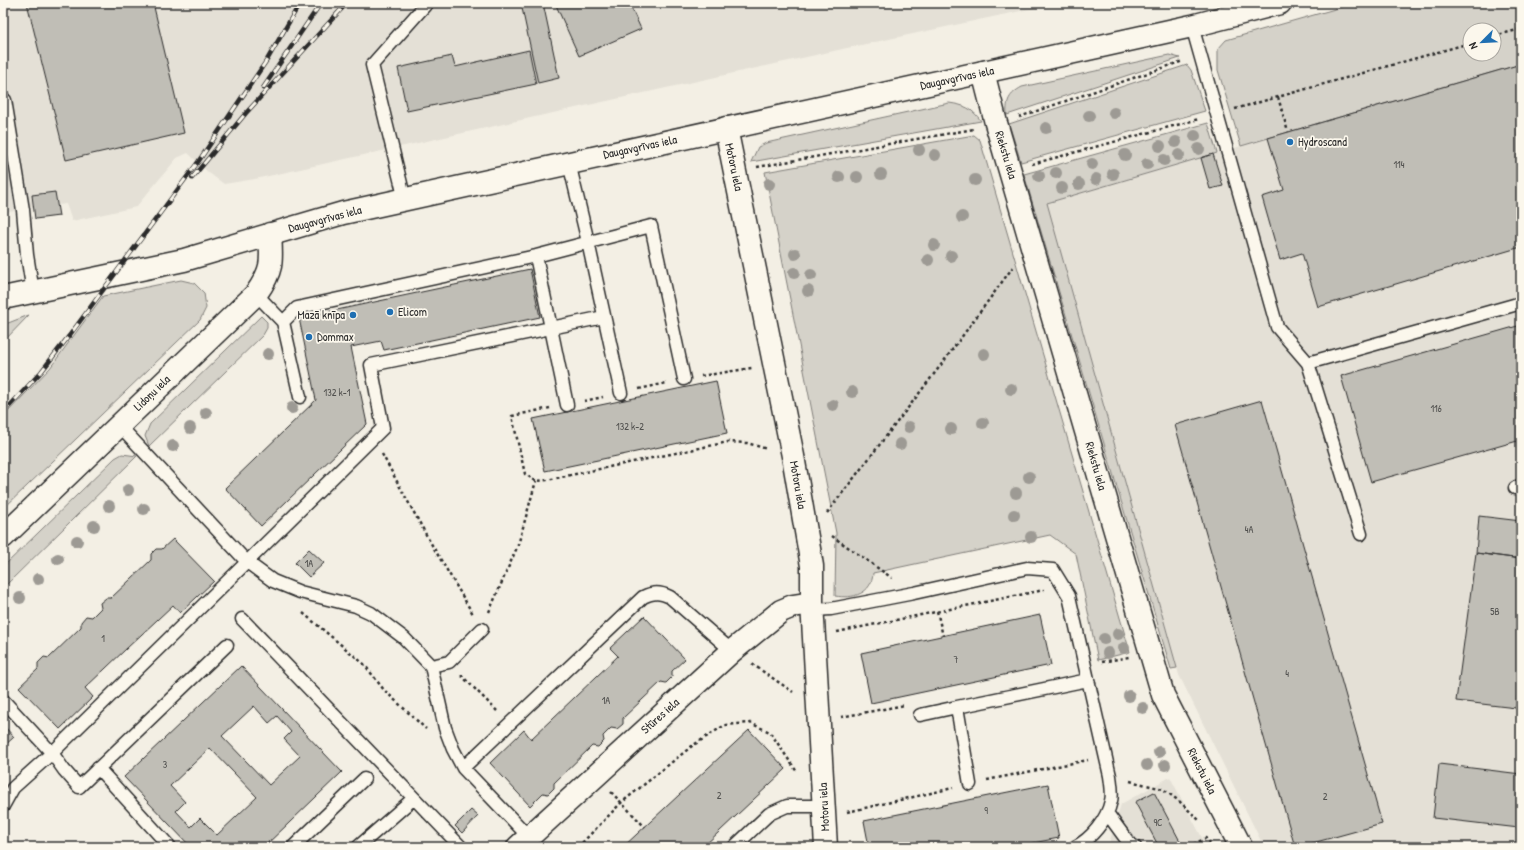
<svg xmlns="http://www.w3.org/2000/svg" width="1524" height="850" font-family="'Patrick Hand',sans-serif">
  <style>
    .built { fill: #e4e0d6 }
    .green { fill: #d5d2c9; stroke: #807e7a; fill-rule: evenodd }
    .building { fill: #c0beb6; stroke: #2b2b2b; fill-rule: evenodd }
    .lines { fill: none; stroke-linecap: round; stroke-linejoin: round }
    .lane-casing { stroke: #2b2b2b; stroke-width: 15 }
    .street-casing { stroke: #2b2b2b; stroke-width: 25 }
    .secondary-casing { stroke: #2b2b2b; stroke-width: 25 }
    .path { stroke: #2b2b2b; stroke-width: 2.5; stroke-dasharray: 3 3; stroke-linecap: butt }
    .lane { stroke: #fbf7ec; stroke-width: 12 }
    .street { stroke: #fbf7ec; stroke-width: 22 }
    .secondary { stroke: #fbf7ec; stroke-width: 22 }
    .rail-casing { stroke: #2b2b2b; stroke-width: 4.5 }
    .rail { stroke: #fbf7ec; stroke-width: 3; stroke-dasharray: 9; stroke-linecap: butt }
    .tree { fill: #9d9a94 }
    .poi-dot { fill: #1f6fb2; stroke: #fbf7ec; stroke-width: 1.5 }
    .labels { text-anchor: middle; stroke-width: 3.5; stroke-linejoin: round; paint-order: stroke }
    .number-label { font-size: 10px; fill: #50504e }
    .street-label { font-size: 12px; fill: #2b2b2b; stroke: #fbf7ec }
    .poi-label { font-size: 12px; fill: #2b2b2b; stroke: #fbf7ec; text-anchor: start }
  </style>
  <rect width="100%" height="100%" fill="#f3efe4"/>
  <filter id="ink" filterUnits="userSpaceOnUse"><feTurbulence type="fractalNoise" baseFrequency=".025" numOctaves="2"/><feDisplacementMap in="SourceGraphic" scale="8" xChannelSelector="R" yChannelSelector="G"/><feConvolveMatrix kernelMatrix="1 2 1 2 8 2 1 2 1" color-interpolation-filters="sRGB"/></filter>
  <g filter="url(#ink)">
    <!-- built -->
    <path class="built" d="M3 3H1058L847 48 255 179 224 184 209 173 188 153 177 158 136 207 72 221 66 204 58 205 59 216 35 219 33 208 3 213Z
      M1521 64V847H1264L1179 675 1047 203Z
      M1170 777 1207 847H1108L1121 804Z"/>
    <!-- green -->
    <path class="green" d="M1356 3H1521V64L1241 146 1218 70V49L1226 40ZM1470 30H1494V54H1470Z
      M1169 55 1180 58 1007 115C1006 101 1009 94 1022 87Z
      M1187 65 1191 70 1205 111 1021 162 1009 124Z
      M949 103C964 105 972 108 981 121L751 162 758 147 766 143Z
      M1208 123 1217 153 1047 203 1177 668 1171 669 1024 174Z
      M974 135 980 140 1130 652 1098 660 1076 554 1050 535 873 573C872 594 853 599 835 596L836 533 765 172Z
      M181 280 194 283 204 293 206 308 200 320 3 509V417L50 368 103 296Z
      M29 315 3 342V325Z
      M261 316 267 322V328L263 335 149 446 145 436 150 424Z
      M122 454 137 456 3 588V567L115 458Z"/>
    <!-- building -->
    <path class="building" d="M27 3H153L184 133 66 160Z
      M543 3 559 78 538 83 522 8Z
      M555 3H629L641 29 579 56Z
      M529 50 536 84 407 111 398 68 452 56 455 67Z
      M1521 64V247L1318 307 1302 253 1280 260 1262 197 1284 190 1268 138Z
      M1213 154 1223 186 1210 189 1201 158Z
      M55 192 59 216 35 219 32 195Z
      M530 269 540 317 384 350 381 341 351 347 367 424 261 526 225 488 316 400 299 318Z
      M1521 325V440L1371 482 1341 376Z
      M716 381 727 433 545 471 533 419Z
      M1262 400 1382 824 1298 847H1295L1175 425Z
      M1479 516 1521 521V559L1476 553Z
      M173 539 214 581 180 613 173 605 126 649 85 688 93 697 60 729 19 687 38 669V663L44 657 49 658 81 627V622L86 616 92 617 101 608 100 603 106 598H111L151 560V554L156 549H162Z
      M309 549 324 563 309 577 295 563Z
      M1476 553 1521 559V663L1516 708 1456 701Z
      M1040 615 1051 665 871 703 861 653Z
      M644 616 685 659 672 671V677L666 683 661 682 623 718V724L617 729 611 728 603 736 604 741 598 747 592 746 554 783V788L548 794 543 793 530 806 490 763 524 730 531 739 618 656 610 648Z
      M241 666 342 772 264 847H191L124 777ZM254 706 269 723 277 716 291 732 284 739 300 756 269 785 222 736ZM210 748 257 797 217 835 200 818 191 827 176 811 185 802 170 786Z
      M3 725 14 737 3 747Z
      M749 730 786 769 703 847H623Z
      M1439 764 1521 774V813L1519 828 1433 818Z
      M1048 784 1059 838 1012 847H869L864 821Z
      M1154 792 1181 843 1173 847H1159L1135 802Z
      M471 810 478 816 462 833 455 826Z"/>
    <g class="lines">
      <!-- lane casing -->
      <g class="lane-casing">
        <path id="lane" d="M1192 26 1277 327 1308 363 1521 303
          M5 100 23 210 27 255 33 292
          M569 163 588 242 621 393
          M405 200 372 65 427 3
          M536 256 567 405
          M256 294 283 322 300 397
          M283 322 297 308 536 256 651 226 684 379
          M1308 363 1361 534
          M119 425 247 562 383 428 371 365 604 317
          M1515 488 1521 485
          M813 610 831 609 914 593 1027 568 1053 570 1069 596 1110 776C1111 784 1113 794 1111 801 1107 820 1091 839 1075 847
          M242 619 461 847
          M431 666 449 662 482 629
          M3 700 52 753 247 562 273 581 300 592 356 606 371 613 404 638 431 666 445 728 453 749 463 768 529 837
          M920 715 957 707
          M98 768 170 847
          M463 768 643 597C653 592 660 592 670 597L732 651
          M970 784 957 707 1088 680
          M3 806 13 788 52 753 64 770 79 787 227 645
          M1107 813 1129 843 1135 847
          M293 847 364 779
          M358 847 414 798
          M734 847 769 814 787 806H824"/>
      </g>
      <!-- street casing -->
      <g class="street-casing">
        <path id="street" d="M983 72 996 123 1163 695 1241 847
          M726 128 793 456 812 566V603L826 847
          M518 847 732 651 781 611 793 606 812 603"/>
      </g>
      <!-- secondary casing -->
      <g class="secondary-casing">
        <path id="secondary" d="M3 298 184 260 343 213 1192 26 1280 3
          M3 537 256 294C273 270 272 262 270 234"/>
      </g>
      <!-- path -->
      <path class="path" d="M1494 36 1521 29
        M1278 97 1288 132
        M1235 109 1470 43
        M1019 117 1183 61
        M1032 164 1199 119
        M757 167 974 129
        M701 376 752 368
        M639 389 667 383
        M584 401 603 397
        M550 408 512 416 525 474 536 481 547 480 728 442 747 443 767 449
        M382 454 429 540 473 614
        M827 513 944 361 1013 267
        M832 536 892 578
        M937 611 943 636
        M489 612 518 545 536 481
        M303 613 364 664 384 690 426 729
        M837 632 1044 590
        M1102 662 1129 657
        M752 664 793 692
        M461 675 497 711
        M841 717 905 705
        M987 780 1088 760
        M1130 781 1163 789 1179 801 1199 820
        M611 792 645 827
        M847 812 953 788
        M1209 841 1212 847
        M32 845 34 847
        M578 847 621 803 692 746 725 725 750 723 770 732 797 772
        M1046 847 1057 844
        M1188 847 1208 837"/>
      <!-- lane -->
      <use href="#lane" class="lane"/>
      <!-- street -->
      <use href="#street" class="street"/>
      <!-- secondary -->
      <use href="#secondary" class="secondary"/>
      <!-- rail casing -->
      <g class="rail-casing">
        <path id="rail" d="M263 88 321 3
          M192 178 246 113 347 3
          M3 413 41 372 69 336 198 162 267 60 300 3"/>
      </g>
      <!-- rail -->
      <use href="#rail" class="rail"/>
    </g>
    <!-- trees -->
    <g class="tree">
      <circle cx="1114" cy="113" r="6"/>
      <circle cx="1089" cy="116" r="6"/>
      <circle cx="1046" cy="128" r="6"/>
      <circle cx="1195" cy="136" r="6"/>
      <circle cx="1176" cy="142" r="6"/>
      <circle cx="1160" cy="146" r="6"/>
      <circle cx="1199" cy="149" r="6"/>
      <circle cx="919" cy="150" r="6"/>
      <circle cx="935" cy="155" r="6"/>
      <circle cx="1125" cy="155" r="6"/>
      <circle cx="1179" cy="155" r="6"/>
      <circle cx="1164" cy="160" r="6"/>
      <circle cx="1092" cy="164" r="6"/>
      <circle cx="1147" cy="164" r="6"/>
      <circle cx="1056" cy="173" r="6"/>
      <circle cx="881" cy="174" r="6"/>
      <circle cx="1113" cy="174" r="6"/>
      <circle cx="1039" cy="176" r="6"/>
      <circle cx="839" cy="177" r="6"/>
      <circle cx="857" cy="177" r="6"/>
      <circle cx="1096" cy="179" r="6"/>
      <circle cx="975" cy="180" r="6"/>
      <circle cx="769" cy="184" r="6"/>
      <circle cx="1079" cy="184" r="6"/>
      <circle cx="1062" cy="188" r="6"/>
      <circle cx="962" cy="217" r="6"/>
      <circle cx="934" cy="245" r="6"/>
      <circle cx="795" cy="254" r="6"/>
      <circle cx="951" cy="256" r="6"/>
      <circle cx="928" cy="260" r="6"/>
      <circle cx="794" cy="273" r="6"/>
      <circle cx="811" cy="275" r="6"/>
      <circle cx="808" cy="291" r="6"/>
      <circle cx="268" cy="354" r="6"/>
      <circle cx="984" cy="354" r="6"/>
      <circle cx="1011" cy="389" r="6"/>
      <circle cx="852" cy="392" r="6"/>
      <circle cx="833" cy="405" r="6"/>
      <circle cx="292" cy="408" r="6"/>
      <circle cx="206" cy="413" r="6"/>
      <circle cx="983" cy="423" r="6"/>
      <circle cx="909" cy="427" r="6"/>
      <circle cx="190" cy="428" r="6"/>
      <circle cx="951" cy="429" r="6"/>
      <circle cx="900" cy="444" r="6"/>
      <circle cx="173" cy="446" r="6"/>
      <circle cx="1029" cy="477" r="6"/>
      <circle cx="128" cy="490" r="6"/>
      <circle cx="1016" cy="493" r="6"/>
      <circle cx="109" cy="506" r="6"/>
      <circle cx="144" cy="509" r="6"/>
      <circle cx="1014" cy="515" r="6"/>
      <circle cx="94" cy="526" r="6"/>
      <circle cx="1031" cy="537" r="6"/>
      <circle cx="77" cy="541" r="6"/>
      <circle cx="58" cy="559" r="6"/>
      <circle cx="38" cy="579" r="6"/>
      <circle cx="20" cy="598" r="6"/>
      <circle cx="1118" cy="634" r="6"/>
      <circle cx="1104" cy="639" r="6"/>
      <circle cx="1124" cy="648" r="6"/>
      <circle cx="1108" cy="653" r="6"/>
      <circle cx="1129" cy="696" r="6"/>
      <circle cx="1143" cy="708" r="6"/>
      <circle cx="1159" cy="752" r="6"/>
      <circle cx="1147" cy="765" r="6"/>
      <circle cx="1165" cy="765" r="6"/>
    </g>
  </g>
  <!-- markers -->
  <g class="poi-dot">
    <circle cx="1290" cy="142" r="4"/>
    <circle cx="390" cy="312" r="4"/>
    <circle cx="353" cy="315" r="4"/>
    <circle cx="309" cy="337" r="4"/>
  </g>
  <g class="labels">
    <!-- number labels -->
    <g class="number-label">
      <text x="1399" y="168">114</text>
      <text x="337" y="396">132 k-1</text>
      <text x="1436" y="412">116</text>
      <text x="630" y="430">132 k-2</text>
      <text x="1249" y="533">4A</text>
      <text x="309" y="567">1A</text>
      <text x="1495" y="615">5B</text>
      <text x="103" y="642">1</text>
      <text x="956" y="663">7</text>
      <text x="1287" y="677">4</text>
      <text x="606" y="704">1A</text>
      <text x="165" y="768">3</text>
      <text x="719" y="799">2</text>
      <text x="1325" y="800">2</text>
      <text x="986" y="814">9</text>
      <text x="1158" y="826">9C</text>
    </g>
    <!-- street labels -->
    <g class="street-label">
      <text transform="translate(957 78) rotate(-12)" y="4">Daugavgrīvas iela</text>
      <text transform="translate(640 147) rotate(-12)" y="4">Daugavgrīvas iela</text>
      <text transform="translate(1006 155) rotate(73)" y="4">Riekstu iela</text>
      <text transform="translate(734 167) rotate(78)" y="4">Motoru iela</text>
      <text transform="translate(325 219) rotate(-15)" y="4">Daugavgrīvas iela</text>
      <text transform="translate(152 393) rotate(-44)" y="4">Lidoņu iela</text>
      <text transform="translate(1096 466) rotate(74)" y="4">Riekstu iela</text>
      <text transform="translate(798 485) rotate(80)" y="4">Motoru iela</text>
      <text transform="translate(660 716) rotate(-42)" y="4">Stūres iela</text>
      <text transform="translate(1202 771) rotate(63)" y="4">Riekstu iela</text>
      <text transform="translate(824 807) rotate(-93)" y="4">Motoru iela</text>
    </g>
    <!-- poi labels -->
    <g class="poi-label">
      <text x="1298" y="146">Hydroscand</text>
      <text x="398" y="316">Elicom</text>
      <text x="345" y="319" text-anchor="end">Mazā knīpa</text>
      <text x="317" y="341">Dommax</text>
    </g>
  </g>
  <!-- margin -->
  <rect width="1524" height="850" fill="none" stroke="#fbf7ec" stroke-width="16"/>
  <rect x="8" y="8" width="1508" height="834" fill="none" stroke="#2b2b2b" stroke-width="1.5" filter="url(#ink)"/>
  <!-- north arrow -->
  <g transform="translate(1482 42) rotate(246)"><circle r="19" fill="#fbf7ec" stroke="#a8a59f"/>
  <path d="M0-3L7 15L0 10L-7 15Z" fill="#1f6fb2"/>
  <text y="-6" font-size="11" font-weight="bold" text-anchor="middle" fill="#2b2b2b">N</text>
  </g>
</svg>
